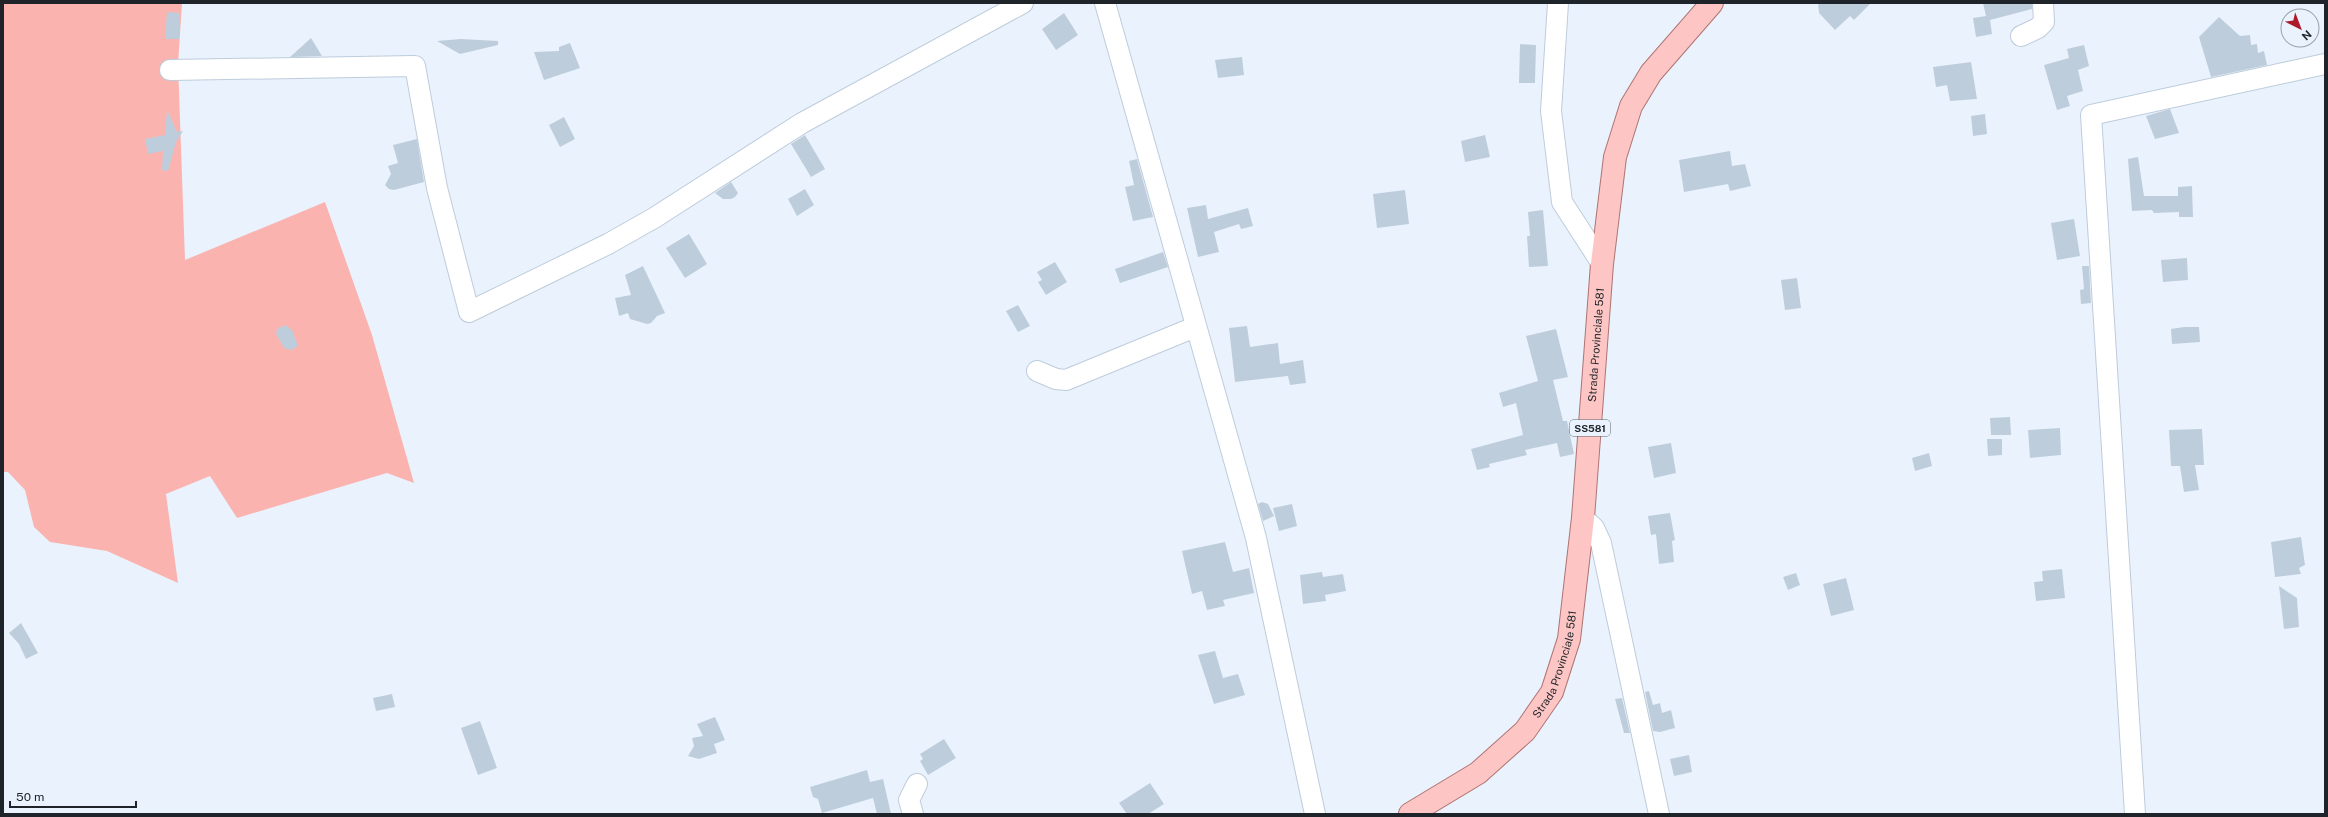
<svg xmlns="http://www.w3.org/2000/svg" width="2328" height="817" font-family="'Public Sans',sans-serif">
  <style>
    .green { fill: #fab3af }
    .building { fill: #becddc }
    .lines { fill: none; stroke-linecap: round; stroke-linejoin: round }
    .minor-casing { stroke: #bdccdb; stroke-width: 22 }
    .major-casing { stroke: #ae7473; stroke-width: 24 }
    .minor { stroke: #fff; stroke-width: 20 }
    .major { stroke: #fdc5c3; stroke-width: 22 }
    .labels { text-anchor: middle; stroke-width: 3; stroke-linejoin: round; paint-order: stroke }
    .shield { fill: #eaf3fd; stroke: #5b6269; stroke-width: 1 }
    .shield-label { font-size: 10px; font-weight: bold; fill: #1e2429 }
    .street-label { font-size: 11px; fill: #1e2429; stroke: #eaf3fd }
  </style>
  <rect width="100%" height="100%" fill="#eaf3fd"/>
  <!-- green -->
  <path class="green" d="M3 3H182L178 64 185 260 325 202 372 335 414 483 387 473 237 518 210 476 166 494 178 583 107 551 50 542 34 527 25 490 8 472H3Z"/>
  <!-- building -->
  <path class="building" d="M1818 3H1871L1854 20 1850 16 1835 30 1819 13Z
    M1983 3H2032V9L1990 20 1992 34 1976 37 1973 18 1986 16Z
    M167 12 180 13 179 39H165Z
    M1064 13 1078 35 1056 50 1042 29Z
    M2219 17 2240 36 2250 35 2251 45 2257 44 2258 53 2264 51 2267 65 2211 77 2199 37Z
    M311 38 322 56 290 57Z
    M461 39 498 41V45L460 54 437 41Z
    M570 43 580 68 544 80 534 52 559 51V47Z
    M1520 44 1536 45 1535 83H1519Z
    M2084 45 2089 66 2078 70 2083 91 2067 96 2070 106 2057 110 2044 65 2069 58 2067 49Z
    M1242 57 1244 75 1218 78 1215 60Z
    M1971 62 1977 99 1950 101 1947 85 1936 87 1933 67Z
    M2170 109 2179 133 2155 139 2146 116Z
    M167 110 177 132 183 131 176 142 168 171 162 170 163 151 148 154 145 139 165 135Z
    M1985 114 1987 134 1973 136 1971 116Z
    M564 117 575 139 560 147 549 125Z
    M805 135 825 169 811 177 791 144Z
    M1485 135 1490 157 1465 162 1461 141Z
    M417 139 424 182 394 190 389 189 385 185 391 174 388 166 398 163 393 145Z
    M1730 151 1732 166 1745 164 1751 186 1730 191 1728 184 1684 192 1679 160Z
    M2138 157 2144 196H2178V187L2192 186 2193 217H2179V212L2154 213 2152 210 2132 211 2128 159Z
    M1137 159 1153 217 1133 221 1125 187 1134 185 1129 161Z
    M731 182 738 193 735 197 731 199H723L715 193Z
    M805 189 814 205 797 216 788 199Z
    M1405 190 1409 224 1377 228 1373 194Z
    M1206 205 1208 219 1248 208 1253 226 1241 229 1239 224 1214 232 1219 252 1198 257 1187 208Z
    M1543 210 1548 266 1529 267 1527 236H1530L1528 212Z
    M2074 219 2080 256 2057 260 2051 223Z
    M689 234 707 264 685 278 666 248Z
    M1163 252 1168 267 1120 283 1115 269Z
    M2187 258 2188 280 2163 282 2161 260Z
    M1055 262 1067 282 1046 295 1038 282 1042 280 1037 272Z
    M643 266 665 313 657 316 651 323 647 324 630 319 628 313 619 316 615 298 631 295 625 275Z
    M2082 266H2089L2091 303 2081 304 2080 290 2084 289Z
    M1797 278 1801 308 1785 310 1781 280Z
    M1018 305 1030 326 1018 332 1006 311Z
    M285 325 292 330 298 346 291 350 284 348 276 334 277 329Z
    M1247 326 1250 347 1278 343 1280 364 1303 360 1306 383 1290 385 1288 376 1235 382 1229 328Z
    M2184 327H2199L2200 342 2172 344 2171 329Z
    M1556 329 1568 377 1553 380 1563 421H1567L1574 454 1560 457 1557 443 1525 450 1527 455 1489 464 1490 467 1477 470 1471 449 1523 435 1516 403 1503 407 1499 393 1538 381 1526 336Z
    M2010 417 2011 435H1991L1990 418Z
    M2060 428 2061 455 2030 458 2028 430Z
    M2202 429 2204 465H2195L2199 490 2184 492 2180 466H2171L2169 430Z
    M1987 439H2002V455L1988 456Z
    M1671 443 1676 473 1654 478 1648 447Z
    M1929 453 1932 466 1915 471 1912 458Z
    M1262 502 1268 504 1274 516 1263 521 1258 504Z
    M1292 504 1297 526 1279 531 1273 508Z
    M1670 513 1675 540 1672 541 1674 562 1659 564 1656 534 1651 535 1648 516Z
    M2301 537 2305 565 2299 568 2301 574 2275 577 2271 542Z
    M1225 542 1233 572 1249 568 1254 593 1223 600 1225 606 1207 610 1202 591 1192 594 1182 551Z
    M2062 569 2065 598 2036 601 2034 582 2043 581 2042 571Z
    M1322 572 1323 577 1343 574 1346 591 1325 595 1326 601 1303 604 1300 575Z
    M1796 573 1800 585 1788 590 1783 577Z
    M1846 578 1854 610 1831 616 1823 584Z
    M2279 586 2297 598 2299 627 2284 629Z
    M21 623 38 653 26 659 19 644 9 633Z
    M1215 651 1223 678 1238 674 1245 695 1214 704 1198 655Z
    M1649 691 1653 705 1660 703 1662 713 1671 710 1675 728 1660 732 1653 731 1645 692Z
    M392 694 395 707 376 711 373 698Z
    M1622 698 1630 733H1624L1615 699Z
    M715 717 725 740 714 744 717 753 699 759 688 756 694 746 692 738 703 736 697 724Z
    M480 721 497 768 478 775 461 728Z
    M944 739 956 758 928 775 920 761 923 759 920 754Z
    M1689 755 1692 772 1674 776 1670 759Z
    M867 770 870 782 883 779 891 814H877L873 798 822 813 818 799 813 797 810 787Z
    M1150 783 1164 804 1148 814H1127L1119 803Z"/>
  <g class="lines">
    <!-- minor casing -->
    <g class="minor-casing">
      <path id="minor" d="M1105 3 1256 538 1315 814
        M1558 3 1551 111 1562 202 1602 264
        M2021 36 2038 28 2044 22 2043 3
        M170 70 415 66 437 188 469 312 608 244 654 218 802 123 1023 3
        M1037 371 1056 379 1066 380 1195 327
        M1583 518 1594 528 1601 543 1659 814
        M913 814 909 800 917 784
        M2135 814 2091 115 2325 64"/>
    </g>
    <!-- major casing -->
    <g class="major-casing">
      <g id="major">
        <path id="s1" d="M1410 814 1478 773 1525 731 1552 692 1569 639 1583 518 1602 264 1615 157 1631 106 1651 73 1712 3"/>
      </g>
    </g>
    <!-- minor -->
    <use href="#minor" class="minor"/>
    <!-- major -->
    <use href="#major" class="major"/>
  </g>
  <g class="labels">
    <!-- shield labels -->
    <rect class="shield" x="1570" y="420" width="40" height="16" rx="3"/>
    <g class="shield-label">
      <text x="1590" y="432">SS581</text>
    </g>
    <!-- street labels -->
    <g class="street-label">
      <text dy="4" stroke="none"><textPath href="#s1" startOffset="541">Strada Provinciale 581</textPath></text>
      <text dy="4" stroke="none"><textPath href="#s1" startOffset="217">Strada Provinciale 581</textPath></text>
    </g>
  </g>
  <!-- border -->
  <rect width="2328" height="817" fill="none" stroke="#1e2429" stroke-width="8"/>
  <!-- north arrow -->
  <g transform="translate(2300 28) rotate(138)"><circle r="19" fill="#eaf3fd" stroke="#98a0a8"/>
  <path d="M0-3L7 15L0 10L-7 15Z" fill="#ad192a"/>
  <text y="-6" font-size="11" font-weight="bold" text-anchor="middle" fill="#1e2429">N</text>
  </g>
  <!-- scale -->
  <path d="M10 801v6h126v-6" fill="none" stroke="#1e2429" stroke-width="2"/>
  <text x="16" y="801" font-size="12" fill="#1e2429" stroke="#eaf3fd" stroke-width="3" paint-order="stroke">50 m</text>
</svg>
